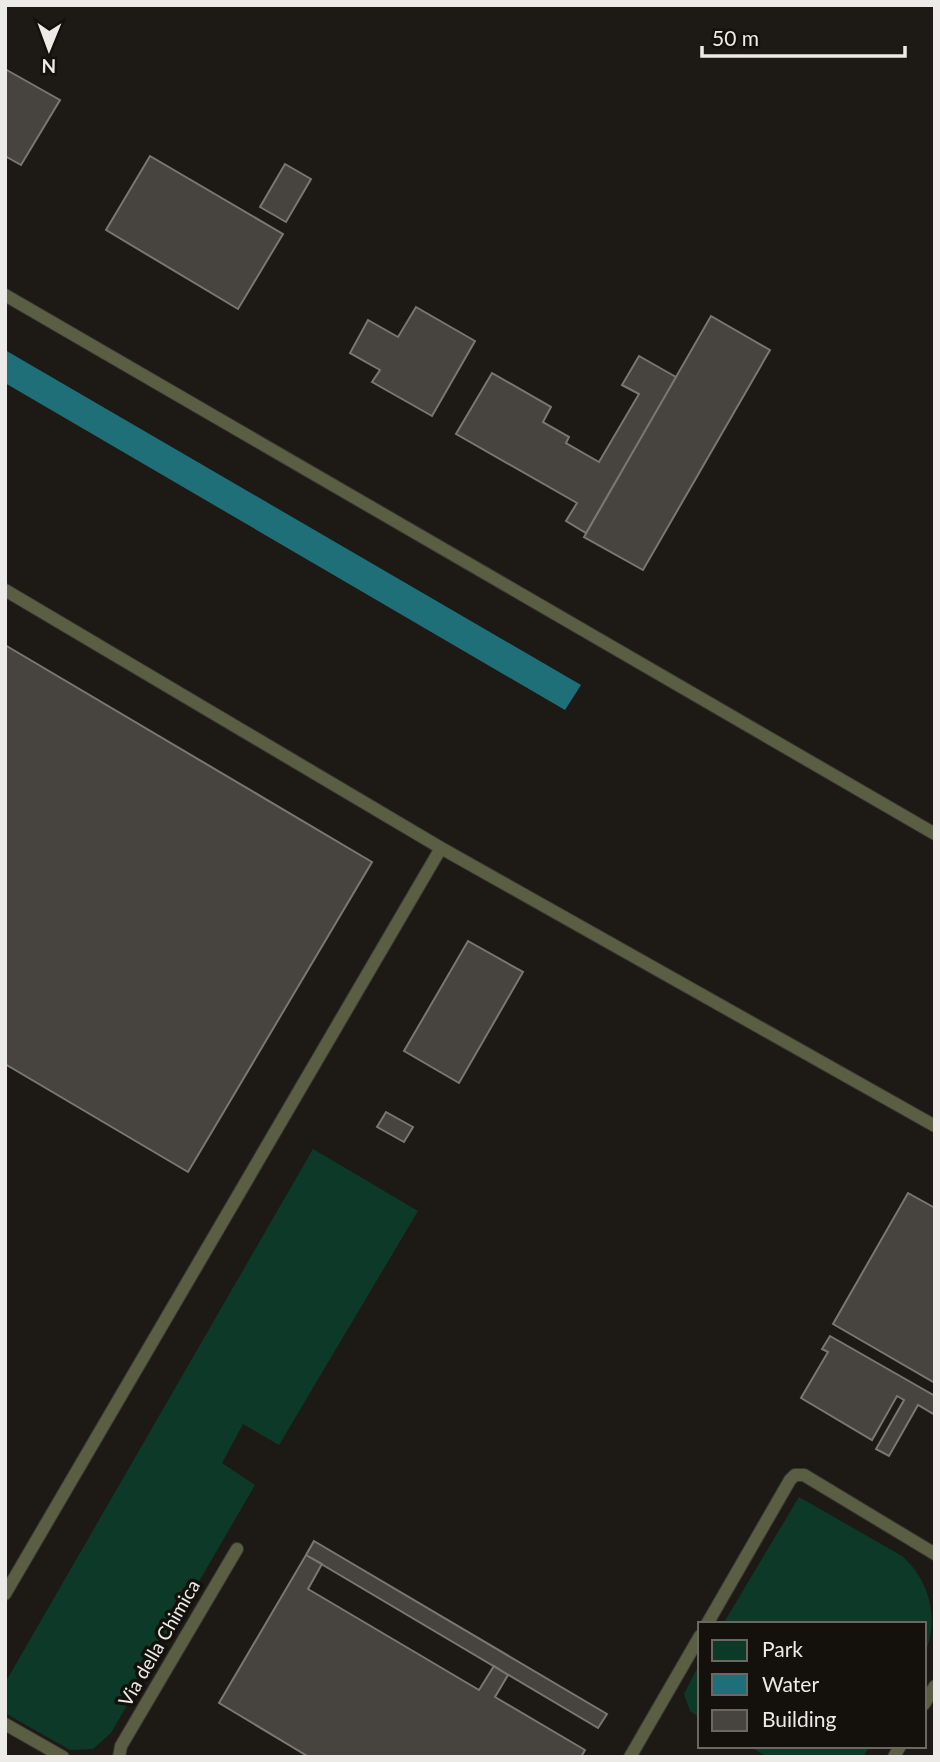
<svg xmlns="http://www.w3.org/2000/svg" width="940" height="1762" font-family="Lato,sans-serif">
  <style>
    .green { fill: #0d3928 }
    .water { fill: #1f6f78 }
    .building { fill: #47443f; stroke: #7a7671; stroke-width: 2 }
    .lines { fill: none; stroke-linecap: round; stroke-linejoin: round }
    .service-casing { stroke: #3a3733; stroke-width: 14 }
    .service { stroke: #5a5f43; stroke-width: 12 }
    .labels { text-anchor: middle; stroke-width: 7; stroke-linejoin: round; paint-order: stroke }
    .street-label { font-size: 19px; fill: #edebe7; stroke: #14110d }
  </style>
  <rect width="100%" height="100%" fill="#1d1a16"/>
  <!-- green -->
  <path class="green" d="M313 1149 418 1211 279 1445 243 1424 222 1463 255 1485 111 1733 93 1749 70 1750 5 1713V1683Z
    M799 1497 902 1556C930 1580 940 1621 924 1655V1624H723Z
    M700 1663V1718L690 1711 684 1694Z
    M749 1746H870L863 1757H768Z"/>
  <!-- water -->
  <path class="water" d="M5 350 581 685 565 710 5 383Z"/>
  <!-- building -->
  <path class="building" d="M5 69 60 100 21 165 5 156Z
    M150 156 283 234 238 309 106 230Z
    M285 164 311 179 286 222 260 207Z
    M416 307 475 341 432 416 372 382 380 370 350 353 368 320 398 337Z
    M711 316 770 350 643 570 584 537Z
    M639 356 676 377 586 533 566 521 577 503 456 434 492 373 551 407 543 422 569 437 566 443 599 462 639 394 622 385Z
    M5 645 372 862 188 1172 5 1064Z
    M468 941 523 972 459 1083 404 1051Z
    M386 1112 413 1127 404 1142 377 1127Z
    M908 1193 935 1208V1383L833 1324Z
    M830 1336 935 1396V1415L918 1405 889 1456 876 1449 904 1400 897 1396 872 1440 801 1398 828 1352 822 1349Z
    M314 1541 607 1714 598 1728 306 1555Z
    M306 1555 322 1564 308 1589 479 1690 494 1666 508 1675 495 1697 585 1750 581 1757H309L219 1703Z"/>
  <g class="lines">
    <!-- service casing -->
    <g class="service-casing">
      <path id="service" d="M5 295 935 834
        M5 590 441 848 935 1126
        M5 1594 441 848
        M707 1624 790 1480 795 1475H804L935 1554
        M924 1704 935 1686
        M5 1724 63 1757
        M119 1757 121 1746 237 1549
        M630 1757 700 1636
        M894 1757 900 1746"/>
    </g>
    <!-- service -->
    <use href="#service" class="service"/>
  </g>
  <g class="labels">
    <!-- street labels -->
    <g class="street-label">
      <text transform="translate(159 1643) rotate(-60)" y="7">Via della Chimica</text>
    </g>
  </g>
  <!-- border -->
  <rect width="940" height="1762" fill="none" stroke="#edebe7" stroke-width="14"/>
  <!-- legend -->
  <rect x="698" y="1622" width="228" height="126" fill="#14110d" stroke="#6b6864" stroke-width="2"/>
  <rect x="712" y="1640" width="35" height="21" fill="#0d3928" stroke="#6b6864" stroke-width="2"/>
  <text x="762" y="1657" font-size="21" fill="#edebe7">Park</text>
  <rect x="712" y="1674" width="35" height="21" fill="#1f6f78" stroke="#6b6864" stroke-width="2"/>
  <text x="762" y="1692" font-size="21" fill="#edebe7">Water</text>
  <rect x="712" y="1710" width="35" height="21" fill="#47443f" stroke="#6b6864" stroke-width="2"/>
  <text x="762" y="1727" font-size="21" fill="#edebe7">Building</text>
  <!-- north arrow -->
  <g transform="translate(49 49) rotate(181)" stroke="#14110d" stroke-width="5" paint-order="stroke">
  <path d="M0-5L12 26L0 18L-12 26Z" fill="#edebe7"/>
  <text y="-10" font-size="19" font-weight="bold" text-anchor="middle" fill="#edebe7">N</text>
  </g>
  <!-- scale -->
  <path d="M702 46v10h203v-10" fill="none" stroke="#edebe7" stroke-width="3.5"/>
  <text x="712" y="46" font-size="21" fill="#edebe7" stroke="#14110d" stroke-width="5" paint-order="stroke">50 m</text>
</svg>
